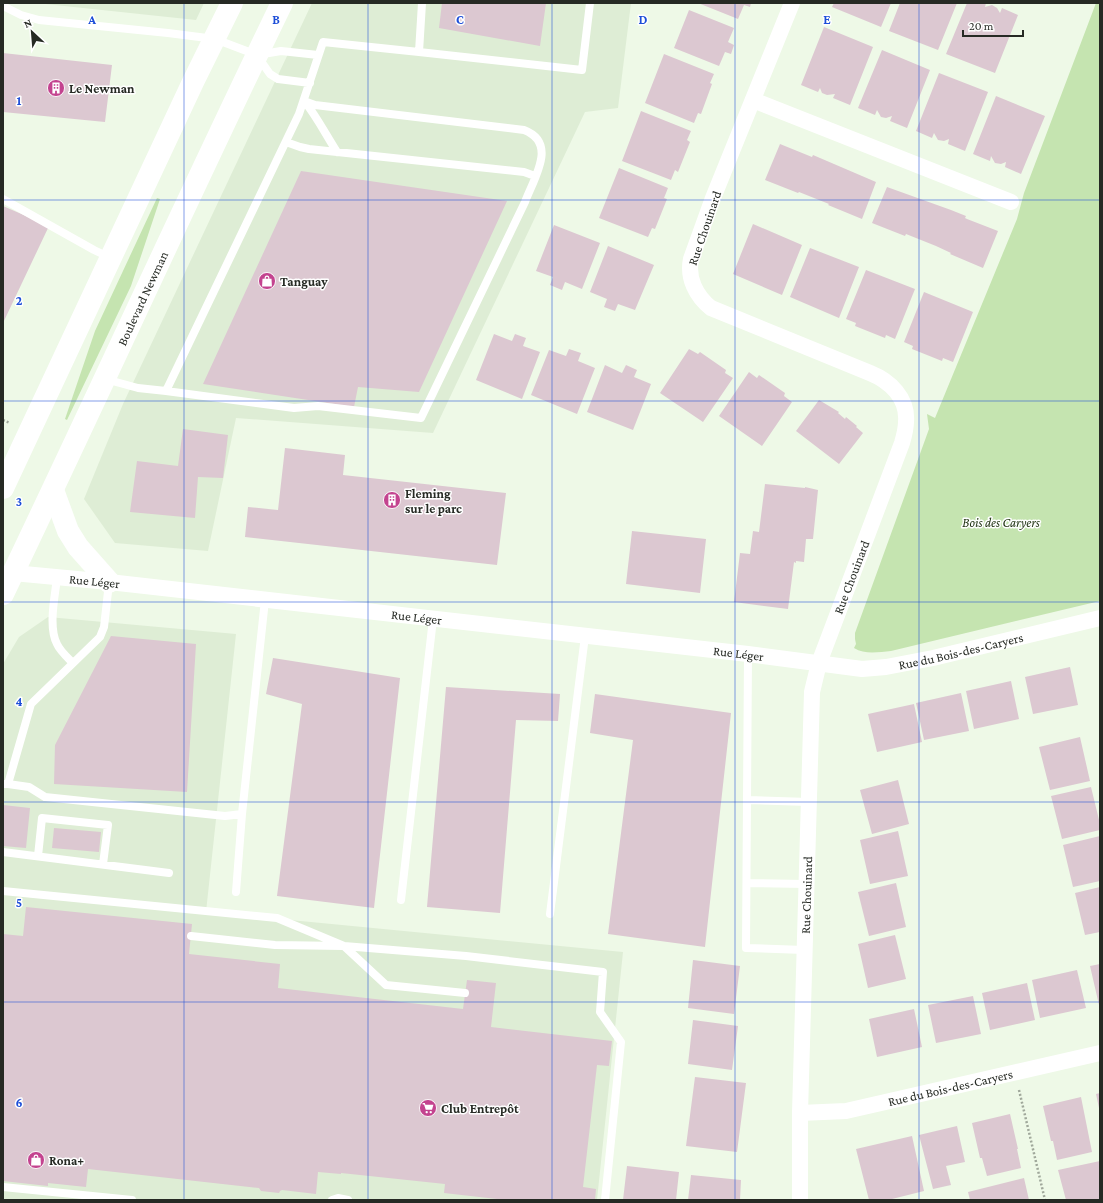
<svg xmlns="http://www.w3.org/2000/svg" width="1103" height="1203" font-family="'Crimson Pro',serif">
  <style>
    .built { fill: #deedd5 }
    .green { fill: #c5e4b0 }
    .building { fill: #dcc8d1 }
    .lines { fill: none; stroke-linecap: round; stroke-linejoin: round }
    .path { stroke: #a0a89b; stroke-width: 2.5; stroke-dasharray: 2 2; stroke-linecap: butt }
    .service { stroke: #fff; stroke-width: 8 }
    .minor { stroke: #fff; stroke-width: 16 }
    .secondary { stroke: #fff; stroke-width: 22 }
    .grid { fill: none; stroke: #1d4ed8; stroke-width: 1; stroke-opacity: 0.55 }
    .labels { text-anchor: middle; stroke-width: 3; stroke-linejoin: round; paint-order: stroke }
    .poi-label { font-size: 13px; font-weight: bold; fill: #262a24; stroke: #fff; text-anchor: start }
    .street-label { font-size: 13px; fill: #262a24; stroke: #fff }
    .park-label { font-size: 13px; font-style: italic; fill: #213413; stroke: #fff }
    .grid-label { font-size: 13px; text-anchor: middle; font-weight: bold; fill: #1d4ed8; stroke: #fff; stroke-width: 3; stroke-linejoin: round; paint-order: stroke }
  </style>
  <rect width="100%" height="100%" fill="#eef9e7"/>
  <!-- built -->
  <path class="built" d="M36 3H204L196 20Z
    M312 3H631L618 108 585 112 433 433 236 418 208 551 115 543 84 499 123 404Z
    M48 617 236 634 206 912 623 952 597 1200H3V664L19 637Z"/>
  <!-- green -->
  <path class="green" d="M1096 3H1100V601L891 651C879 652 865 655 854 648L856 644 855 639V633L929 429 927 414 935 418 1017 219 1024 193Z
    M157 198 160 199 131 286 67 420 65 419 95 331Z"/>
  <!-- building -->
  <path class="building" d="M442 3H546L540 46 439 28Z
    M698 3H751L750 7 744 5 738 19Z
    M834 3H891L881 27 832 7Z
    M900 3H957L938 50 889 31Z
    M967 3H986L985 7 992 5 997 8 1000 13 1002 8 1018 15 995 73 946 54Z
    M689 10 734 28 728 42 734 45 731 54 725 52 719 66 674 48Z
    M824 27 873 47 850 105 833 98 835 94 827 95 822 93 820 88 818 92 801 85Z
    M882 50 930 70 907 128 890 121 892 116 886 118 881 117 877 110 875 115 858 108Z
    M3 53 112 65 105 122 3 112Z
    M664 54 714 74 710 83 712 84 701 114 698 113 694 123 645 103Z
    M939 73 988 92 965 151 948 144 949 139 944 141 938 140 934 133 932 138 916 131Z
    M996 96 1045 116 1021 174 1005 167 1006 162 1001 164 995 163 991 156 990 161 973 154Z
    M641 111 691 131 687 140 690 142 678 172 675 170 671 180 622 161Z
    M780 144 812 157 813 155 876 182 862 219 828 205 829 204 799 192 798 193 765 180Z
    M619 168 668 188 664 198 667 199 655 229 652 228 648 237 599 218Z
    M301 171 507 201 419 392 358 387 354 407 203 384Z
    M887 187 951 210 966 216 965 218 967 219 998 231 983 268 950 254 951 253 936 246 906 234 905 236 872 223Z
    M3 206 49 226 3 323Z
    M753 224 802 245 782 295 733 274Z
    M554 225 600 243 582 289 565 282 562 290 550 285 553 277 536 271Z
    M608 246 654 265 635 310 618 304 615 311 604 307 607 299 590 292Z
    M810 248 859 267 839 318 790 297Z
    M866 270 915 289 895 339 886 335 885 338 855 326 856 323 846 319Z
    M924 292 973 312 953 362 943 358 942 361 912 349 913 346 904 342Z
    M494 334 512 341 515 334 526 338 523 346 540 352 522 399 476 380Z
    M569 349 581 353 578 361 595 368 577 414 531 395 549 350 566 356Z
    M689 349 698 354 700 352 726 370 725 373 733 378 703 422 660 393Z
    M605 365 622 373 626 365 637 370 634 377 651 384 633 430 587 412Z
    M749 372 757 378 759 375 785 393 784 396 792 402 762 446 719 416Z
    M819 400 839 412 838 413 845 419 846 417 857 426 856 427 863 433 839 464 796 431Z
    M183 429 228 435 223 478 198 477 195 518 130 512 137 461 178 466Z
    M285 448 345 455 343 475 506 493 497 565 245 537 248 507 278 510Z
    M765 484 805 488V487L818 490 813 539H806L804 562 796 561V563L794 562 788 609 734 602 740 553 750 554 753 531 759 532Z
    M632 531 706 539 700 593 626 584Z
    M111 636 196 644 187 792 54 784 55 745Z
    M273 658 400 678 374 908 277 896 302 704 266 694Z
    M1070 667 1078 705 1033 714 1025 677Z
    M1011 681 1019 719 974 729 966 691Z
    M446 687 560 694 558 721 516 720 500 913 427 907Z
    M961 693 969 731 924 740 916 703Z
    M595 694 731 713 705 947 608 934 633 740 590 733Z
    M914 704 922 742 877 752 868 714Z
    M1080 737 1090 781 1050 790 1039 747Z
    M898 780 909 824 872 834 860 790Z
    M1091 787 1100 824V830L1062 839 1051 796Z
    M3 805 30 808 26 848 3 846Z
    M54 828 101 832 99 852 52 848Z
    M898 831 908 876 870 884 860 840Z
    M1100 836V881L1073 887 1063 845Z
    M896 883 906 927 869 936 858 892Z
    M1100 887V932L1085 935 1075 893Z
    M26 907 192 924 189 954 280 964 278 988 463 1009 467 980 496 983 491 1027 612 1041 609 1066 597 1065 583 1187 596 1189 595 1200H506L444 1193 445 1184 341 1173V1174L318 1172 316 1194 282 1190 280 1191 279 1193 261 1191 259 1188 88 1169 86 1187 48 1183V1186L3 1181V934L23 936Z
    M895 935 906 979 868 988 858 944Z
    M693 960 740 966 734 1014 688 1008Z
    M1100 964V1005H1099L1090 966Z
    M1077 970 1086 1008 1040 1018 1032 980Z
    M1027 983 1035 1020 990 1030 982 993Z
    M973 996 981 1034 936 1043 928 1005Z
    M914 1009 922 1047 877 1057 869 1019Z
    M693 1020 738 1026 732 1070 688 1064Z
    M695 1077 746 1083 737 1152 686 1146Z
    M1100 1093V1108H1099L1096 1094Z
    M1081 1097 1092 1152 1057 1160 1053 1141H1051L1043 1106Z
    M1010 1114 1018 1149H1017L1021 1168 987 1176 982 1158H980L972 1123Z
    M957 1126 965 1162 946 1166 951 1185 933 1189 919 1135Z
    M912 1136 924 1191 888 1200H869L856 1149Z
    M1100 1161V1200H1066L1058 1170Z
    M627 1166 679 1172 676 1200H623Z
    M691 1175 741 1180 740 1200H688Z
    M1024 1178 1029 1200H970L968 1192Z"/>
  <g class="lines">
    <!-- path -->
    <path class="path" d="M3 420 10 423
      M1019 1090 1045 1200"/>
    <!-- service -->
    <path class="service" d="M3 6 21 15 39 20 168 33 215 39 257 55 281 51 318 55
      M419 52 582 70 590 3
      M258 57 270 74 278 79 310 83
      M305 102C317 117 326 135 337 152
      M286 142 300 147 309 149 524 172 535 176
      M3 199 94 250 109 257
      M105 379 138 388 166 391 299 114 323 42 419 52 422 3
      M166 391 294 408 318 406 421 418 525 202C534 178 558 143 524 130L315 105 304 101
      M57 578C55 596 48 627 57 644 60 651 67 657 73 663
      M748 654 746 948 804 950
      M3 784H8L31 704 100 637 104 627 109 583
      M8 784 29 787 45 797 225 816 242 814
      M747 800 809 802
      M3 852 169 873
      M38 856 42 818 108 825 103 864
      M747 883 806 884
      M3 891 277 918 344 946 386 985 465 993
      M236 892 242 814 265 600
      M401 900 433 619
      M550 914 585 636
      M191 936 275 945 344 946 466 956 603 972 600 1012 621 1042 605 1200
      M3 1187 132 1200
      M332 1200 338 1198 348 1200"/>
    <!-- minor -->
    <g class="minor">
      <path d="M792 3 713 198 691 259C687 278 696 296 711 308L870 373C890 381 908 398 906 422 906 429 904 436 902 443L830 634 819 663 812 692 800 1113V1200"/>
      <path d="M753 100 1011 202"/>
      <path id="s1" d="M13 573 109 582 748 654 862 669 886 667 933 658 1100 618"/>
      <path id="s2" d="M800 1113 846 1111 1100 1053"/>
    </g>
    <!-- secondary -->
    <g class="secondary">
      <path d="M3 488 193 82 232 3"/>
      <path d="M53 490 68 531 78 547 109 582"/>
      <path id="s3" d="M3 594C97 398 187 199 282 3"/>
    </g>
  </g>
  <!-- grid -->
  <path class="grid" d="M184 3V1200M368 3V1200M552 3V1200M735 3V1200M919 3V1200M3 200H1100M3 401H1100M3 602H1100M3 802H1100M3 1002H1100"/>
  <!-- icons -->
  <defs>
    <g id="building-disc" transform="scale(0.9)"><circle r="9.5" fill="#c3438f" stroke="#fff"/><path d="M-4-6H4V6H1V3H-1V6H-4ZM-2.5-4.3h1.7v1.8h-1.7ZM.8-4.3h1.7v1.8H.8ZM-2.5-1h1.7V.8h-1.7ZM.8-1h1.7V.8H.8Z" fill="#fff"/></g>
    <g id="shop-disc" transform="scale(0.9)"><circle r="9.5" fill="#c3438f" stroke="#fff"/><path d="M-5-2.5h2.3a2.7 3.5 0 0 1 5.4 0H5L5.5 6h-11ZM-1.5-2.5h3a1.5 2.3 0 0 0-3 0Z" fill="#fff"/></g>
    <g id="supermarket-disc" transform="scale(0.9)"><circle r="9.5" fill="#c3438f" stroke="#fff"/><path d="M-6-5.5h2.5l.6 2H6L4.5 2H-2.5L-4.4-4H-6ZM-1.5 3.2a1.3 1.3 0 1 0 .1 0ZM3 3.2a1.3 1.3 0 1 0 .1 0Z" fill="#fff"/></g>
  </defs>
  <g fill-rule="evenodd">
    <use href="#building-disc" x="56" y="88"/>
    <use href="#shop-disc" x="267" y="281"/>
    <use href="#building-disc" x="392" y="500"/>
    <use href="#supermarket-disc" x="428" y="1108"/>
    <use href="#shop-disc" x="36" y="1160"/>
  </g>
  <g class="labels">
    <!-- poi labels -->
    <g class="poi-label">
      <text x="69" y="93">Le Newman</text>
      <text x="280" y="286">Tanguay</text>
      <text x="405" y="498">Fleming<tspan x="405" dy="15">sur le parc</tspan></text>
      <text x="441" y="1113">Club Entrepôt</text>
      <text x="49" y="1165">Rona+</text>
    </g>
    <!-- street labels -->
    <g class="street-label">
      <text transform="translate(704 228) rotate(-71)" y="5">Rue Chouinard</text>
      <text dy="5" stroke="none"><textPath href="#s3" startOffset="327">Boulevard Newman</textPath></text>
      <text transform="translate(851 577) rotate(-69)" y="5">Rue Chouinard</text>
      <text dy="5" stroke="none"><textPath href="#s1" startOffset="82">Rue Léger</textPath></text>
      <text dy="5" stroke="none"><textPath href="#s1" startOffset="406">Rue Léger</textPath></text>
      <text dy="5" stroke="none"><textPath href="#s1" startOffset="955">Rue du Bois-des-Caryers</textPath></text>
      <text dy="5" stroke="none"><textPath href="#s1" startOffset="730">Rue Léger</textPath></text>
      <text transform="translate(806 895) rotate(-88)" y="5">Rue Chouinard</text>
      <text dy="5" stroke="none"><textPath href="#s2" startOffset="153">Rue du Bois-des-Caryers</textPath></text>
    </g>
    <!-- park labels -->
    <g class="park-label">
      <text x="1001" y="527">Bois des Caryers</text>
    </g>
  </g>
  <g class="grid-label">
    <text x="92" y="24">A</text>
    <text x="276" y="24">B</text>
    <text x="460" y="24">C</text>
    <text x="643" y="24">D</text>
    <text x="827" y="24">E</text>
    <text x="19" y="105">1</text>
    <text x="19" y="305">2</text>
    <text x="19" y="506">3</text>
    <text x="19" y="706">4</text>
    <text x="19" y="907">5</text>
    <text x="19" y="1107">6</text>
  </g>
  <!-- border -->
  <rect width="1103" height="1203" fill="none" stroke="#262a24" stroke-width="8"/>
  <!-- north arrow -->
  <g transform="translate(32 32) rotate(334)" stroke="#ffffff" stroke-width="3" paint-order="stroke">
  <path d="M0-3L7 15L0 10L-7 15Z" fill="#262a24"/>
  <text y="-6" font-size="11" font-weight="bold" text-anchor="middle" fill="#262a24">N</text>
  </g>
  <!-- scale -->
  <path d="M963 30v6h60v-6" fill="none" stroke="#262a24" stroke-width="2"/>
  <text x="969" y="30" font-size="12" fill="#262a24" stroke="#ffffff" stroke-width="3" paint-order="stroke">20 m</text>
</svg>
